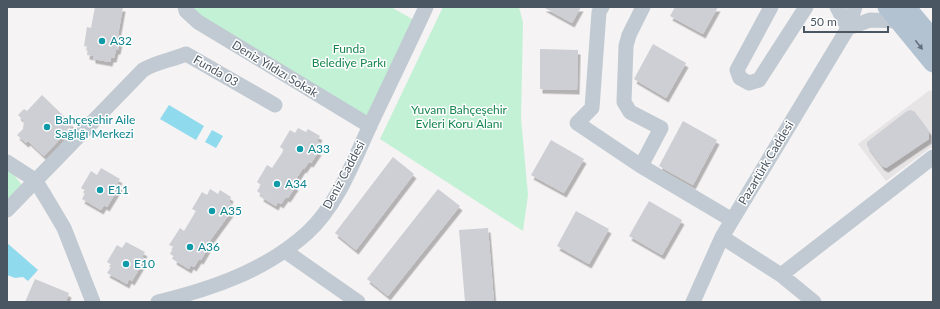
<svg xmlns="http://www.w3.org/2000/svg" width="940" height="309" font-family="Lato,sans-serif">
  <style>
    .education { fill: #e6e4e5 }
    .green { fill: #c3f1d5 }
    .water { fill: #90daee }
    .building { fill: #cdcfd5; filter: url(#shadow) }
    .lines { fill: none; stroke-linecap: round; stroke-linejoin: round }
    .minor { stroke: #c1cad2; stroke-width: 15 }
    .major { stroke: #b3c2d1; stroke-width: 19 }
    .oneway { fill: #64717d }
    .culture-dot { fill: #0f9aa8; stroke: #fff; stroke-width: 1.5 }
    .labels { text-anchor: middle; stroke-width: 3; stroke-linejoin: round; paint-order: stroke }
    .culture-label { font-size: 12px; fill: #0d838f; stroke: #fff; text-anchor: start }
    .park-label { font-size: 12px; fill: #17864f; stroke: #fff }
    .street-label { font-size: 12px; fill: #4a5661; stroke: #fff }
  </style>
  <defs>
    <filter id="shadow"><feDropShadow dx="2.5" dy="4.5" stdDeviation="0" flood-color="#0004"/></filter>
  </defs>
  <rect width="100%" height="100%" fill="#f5f3f3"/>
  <!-- education -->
  <path class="education" d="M930 90 933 93V146L886 181 858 144Z"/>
  <!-- green -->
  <path class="green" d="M185 7H391L419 23 370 126Z
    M443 7H519L523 23 521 118 528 195 523 231 380 139Z
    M7 166 22 185 7 201Z"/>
  <!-- water -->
  <path class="water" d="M169 105 204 126 196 140 160 119Z
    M212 130 223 136 216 148 205 142Z
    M7 243 38 270 28 281 23 277 15 278 7 275Z"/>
  <!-- building -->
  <path class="building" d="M95 7H123L118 35 121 36 118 50H116L114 58H111L110 62 93 59V56L87 55 88 47 84 46 87 27 91 28Z
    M543 7H581L572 23Z
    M675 7H718L703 34 670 16Z
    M653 44 686 63 666 98 634 79Z
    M540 49 578 50 577 90 540 89Z
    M42 95 73 125 44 156 28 141 26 143 17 135 23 129 24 121 18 115 24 109 27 111Z
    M911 110 915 112 929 131V139L886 168 882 166 867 146V142L907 111Z
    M683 121 717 140 693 185 659 166Z
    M298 128 306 132 308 129 320 136 317 141 320 143 316 149 319 151 311 163 309 162 304 169 303 168 293 184 296 186 288 198 286 197 281 204 278 202 276 206 261 197 262 195 257 191 261 185 257 182 267 165 272 168 284 150 280 147 290 130 295 133Z
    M551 140 584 159 564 193 531 175Z
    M393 157 414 174 356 250 335 233Z
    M101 168 120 179 117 184 120 186 107 207 104 205 101 210 82 199 86 191 81 188 91 171 97 175Z
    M210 189 218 194 220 190 231 197 229 202 232 204 228 210 231 212 206 246 208 248 201 260 199 259 194 267 191 265 189 269 174 260 175 257 170 254 174 247 169 245 180 228 184 231 196 211 192 209 202 192 207 195Z
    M438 189 460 206 388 296 367 279Z
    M649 201 682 220 662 255 629 236Z
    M576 211 609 229 589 264 557 246Z
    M488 228 494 302H465L459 230Z
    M126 242 145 252 142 257 145 259 132 281 129 279 127 284 107 273 112 265 107 262 117 245 122 248Z
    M35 279 69 293 66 302H25Z"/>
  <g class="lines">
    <!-- minor -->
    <path class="minor" d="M185 7 186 11 198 22 370 126
      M602 7 599 12 592 108 577 123 641 166 732 220
      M771 7 737 70 740 78 749 83 759 80 806 7
      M837 7 848 28
      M848 28 870 20 900 21
      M7 162 35 180 45 196 64 228 93 302
      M641 166 661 128 630 112 624 102 626 46 629 35 643 7
      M7 210 143 70C156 62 172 60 186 54L275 105
      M722 237 781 275 814 302
      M285 251 358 302
      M781 275 933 157
      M158 302C211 289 265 271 307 233 339 204 355 157 373 119 391 81 409 44 426 7
      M693 302 722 237 848 28 855 7"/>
    <!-- major -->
    <path class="major" d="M887 7 933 63
      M906 7 933 39"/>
  </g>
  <!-- one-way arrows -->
  <defs><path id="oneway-solid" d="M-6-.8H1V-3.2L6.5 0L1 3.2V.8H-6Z"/></defs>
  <use class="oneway" href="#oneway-solid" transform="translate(919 45) rotate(52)"/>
  <!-- markers -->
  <g class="culture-dot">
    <circle cx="102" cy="41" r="4"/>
    <circle cx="47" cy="127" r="4"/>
    <circle cx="300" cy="149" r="4"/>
    <circle cx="277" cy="184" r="4"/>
    <circle cx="100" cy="190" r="4"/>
    <circle cx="212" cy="211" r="4"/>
    <circle cx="190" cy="247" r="4"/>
    <circle cx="126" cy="264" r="4"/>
  </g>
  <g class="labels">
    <!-- culture labels -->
    <g class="culture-label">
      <text x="110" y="45">A32</text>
      <text x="55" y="124">Bahçeşehir Aile<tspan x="55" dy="14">Sağlığı Merkezi</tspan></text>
      <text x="308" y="153">A33</text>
      <text x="285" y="188">A34</text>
      <text x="108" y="194">E11</text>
      <text x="220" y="215">A35</text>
      <text x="198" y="251">A36</text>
      <text x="134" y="268">E10</text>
    </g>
    <!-- park labels -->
    <g class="park-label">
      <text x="349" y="53">Funda<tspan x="349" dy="14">Belediye Parkı</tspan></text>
      <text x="459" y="114">Yuvam Bahçeşehir<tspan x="459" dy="14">Evleri Koru Alanı</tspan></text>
    </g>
    <!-- street labels -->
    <g class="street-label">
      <text transform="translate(275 69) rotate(31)" y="4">Deniz Yıldızı Sokak</text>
      <text transform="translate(216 71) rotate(30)" y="4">Funda 03</text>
      <text transform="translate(766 163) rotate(-59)" y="4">Pazartürk Caddesi</text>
      <text transform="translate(344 175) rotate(-62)" y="4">Deniz Caddesi</text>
    </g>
  </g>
  <!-- border -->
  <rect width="940" height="309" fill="none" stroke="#4a5661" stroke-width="16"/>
  <!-- scale -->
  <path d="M804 26v6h84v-6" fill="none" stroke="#4a5661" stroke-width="2"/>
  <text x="810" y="26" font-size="12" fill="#4a5661" stroke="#ffffff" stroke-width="3" paint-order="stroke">50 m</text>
</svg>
